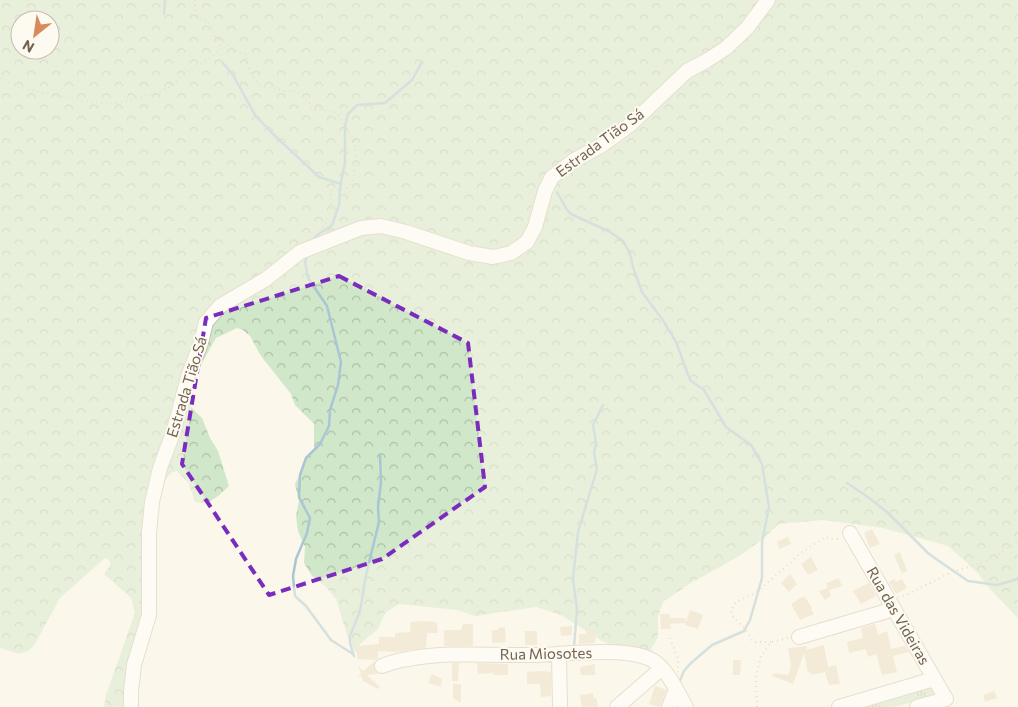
<svg xmlns="http://www.w3.org/2000/svg" width="1018" height="707" font-family="Commissioner,sans-serif">
  <style>
    .forest { fill: url(#forest-crowns); fill-rule: evenodd }
    .park { fill: url(#park-tufts) }
    .lines { fill: none; stroke-linecap: round; stroke-linejoin: round }
    .stream { stroke: #a8c6d3; stroke-width: 2.5 }
    .building { fill: #ebd9c3 }
    .minor-casing { stroke: #ccc1b1; stroke-width: 16 }
    .path { stroke: #d3bea7; stroke-width: 2; stroke-dasharray: 1 4; stroke-linecap: butt }
    .minor { stroke: #fff; stroke-width: 14 }
    .marked { fill: none; stroke: #7b2cbf; stroke-width: 4; stroke-dasharray: 10 6; stroke-linejoin: round }
    .labels { text-anchor: middle; stroke-width: 4; stroke-linejoin: round; paint-order: stroke }
    .street-label { font-size: 15px; fill: #736250; stroke: #fdfaf1 }
  </style>
  <defs>
    <pattern id="forest-crowns" width="20" height="18" patternUnits="userSpaceOnUse" patternTransform="scale(1.25)"><rect width="20" height="18" fill="#d1e7ca"/><path d="M2 6a3 3 0 1 1 6 0M12 15a3 3 0 1 1 6 0" fill="none" stroke="#aebfa6"/></pattern>
    <pattern id="park-tufts" width="24" height="20" patternUnits="userSpaceOnUse" patternTransform="scale(1.25)"><rect width="24" height="20" fill="#d1e7ca"/><path d="M3 7l-1-3M5 7V3M7 7l1-3M15 17l-1-3M17 17v-4M19 17l1-3" fill="none" stroke="#aebfa6"/></pattern>
  </defs>
  <rect width="100%" height="100%" fill="#fbf7ea"/>
  <!-- forest -->
  <path class="forest" d="M0 0H1018V618L988 587 977 572 948 546 883 528 823 520 779 524 764 538 741 555 691 583 663 602 658 616V637L649 653 627 652 602 641 561 615 536 607 475 616 457 610 399 604 385 613 378 629 359 645 356 653 348 638 336 599 325 586 312 576 304 563 305 547 298 531 296 516 299 501 295 484C304 469 299 463 314 449V424L295 405 291 394 261 356 250 336 243 330 237 328 216 338 189 386 191 407 202 418 210 438 218 451 229 486C218 496 210 506 195 502L188 482 176 471 171 473 154 495 134 707H104L106 695 135 613 131 598 104 574 110 566V561L105 558 60 598 35 644 28 651 19 654 0 648ZM20 20H50V50H20Z"/>
  <!-- park -->
  <path class="park" d="M932 685 936 696 894 707H851Z"/>
  <g class="lines">
    <!-- stream -->
    <path class="stream" d="M164 14 165 0
      M223 63 233 75 255 115 274 135 319 177 341 184
      M557 192 567 210 571 214 610 232 623 241 630 253 633 267 642 292 662 319 676 342 690 380 704 390 726 427 751 445 762 464 769 507 762 542V578L750 620 744 631 712 645 691 663 684 671 679 683
      M312 241 316 236 332 225 339 205 340 187 345 163V126L348 114 357 105 385 103 412 80 422 62
      M307 256 305 262 308 278 327 306 341 362 338 385 330 410 329 426 320 444 306 458 300 475 299 497 310 518 307 533 296 559 293 576 294 587 295 596 306 606 331 640 353 654
      M847 483 865 495 887 512 929 554 968 581 997 585 1018 579
      M574 647 577 610 573 579 578 532 597 469 594 453 596 443 593 425 603 405
      M354 656 350 643V636L360 611 366 575 379 522 378 507 381 482 380 455"/>
  </g>
  <!-- building -->
  <path class="building" d="M872 529 880 544 870 548 864 533Z
    M788 537 791 544 779 549 777 542Z
    M900 552 907 571 902 573 894 555Z
    M811 557 818 570 808 575 801 564Z
    M790 574 797 584 789 592 781 583Z
    M839 578 842 586 829 590 831 596 825 600 819 591 828 588 826 583Z
    M894 579 896 582 902 579 907 588 896 594 889 582Z
    M869 583 876 596 861 604 853 591Z
    M805 597 812 608 811 609 814 614 800 620 791 604 800 598Z
    M690 610 703 615 698 629 685 625V623L670 624 671 629H661L660 614H670V618H685L686 622Z
    M421 621 436 622 437 624 438 633H427L426 648 396 652 378 651V658L376 660 357 659V646L379 644V637H395V633L410 632 411 622Z
    M463 624H473V646H444V630H461Z
    M875 624 878 635 887 631 891 649 905 646 909 652 893 656 897 672 882 675 876 654 868 657 866 649 849 653 847 642 863 638 861 628Z
    M572 626V635L561 636 560 627Z
    M505 627 506 642 492 643V630H498V628Z
    M586 629 596 630 595 643 579 644V634H586Z
    M525 631H537V645H525Z
    M824 645 828 667 836 665 840 684 829 685 825 672 811 675V672L808 673 804 653 793 684 772 676 773 673 788 675 791 667 788 648 807 646 806 650Z
    M733 660H741L740 675H733Z
    M375 661 374 669 378 674 367 675 380 687 378 689 363 681 361 676 357 677 361 674 358 666 363 671Z
    M452 663H459L458 681H452Z
    M477 663 508 664V675H494V673L478 674Z
    M595 664V675H581L580 667Z
    M540 671 551 672V696L541 697 540 684H527V672Z
    M432 674 442 679 441 687 428 683Z
    M453 684H461V703L453 698Z
    M655 686 667 690 660 707 649 704Z
    M994 691 997 698 985 702 983 695Z
    M593 693 594 698H596L598 707H582L580 695Z"/>
  <g class="lines">
    <!-- minor casing -->
    <g class="minor-casing">
      <path id="minor" d="M850 533 946 699 917 707
        M799 637 894 609
        M559 654 560 707
        M382 666C390 663 399 660 408 659 450 651 494 656 537 655 567 654 624 647 650 659 667 667 677 692 686 707
        M131 707V691L134 665 149 615V533L152 502 160 468 173 433 189 374 201 343 206 322 220 306 266 279 300 252 361 228 381 226 406 232 469 253 493 257 511 253 527 242 535 227 545 191 552 177 573 161 602 145 631 124 687 71 706 61 726 48 747 28 768 0
        M617 707 662 668
        M669 707 676 690
        M839 707 934 679"/>
    </g>
    <!-- path -->
    <path class="path" d="M195 0V11L199 18 208 21 214 35 236 51 245 54C249 66 252 85 266 87 273 89 278 88 285 92 301 88 306 98 313 110H327L337 113 355 142 356 162 353 181 347 188 331 190V210L326 223 317 234
      M0 78 21 88 83 101 113 104 157 93 173 85 185 72 201 64 222 49 215 37
      M898 597 906 595 952 572 985 562 1018 542
      M670 638 678 659V672
      M771 642H753L745 629 731 614 733 605C740 598 751 597 758 591L802 552 825 537 833 539H840
      M757 707 756 677 761 656 771 642 788 638"/>
    <!-- minor -->
    <use href="#minor" class="minor"/>
  </g>
  <!-- marked area -->
  <path d="M0 0H1018V707H0ZM339 276 468 343 485 487 382 559 269 595 182 464 206 318Z" fill="#fbf7ea" fill-opacity=".55" fill-rule="evenodd"/>
  <path class="marked" d="M339 276 468 343 485 487 382 559 269 595 182 464 206 318Z"/>
  <g class="labels">
    <!-- street labels -->
    <g class="street-label">
      <text transform="translate(600 143) rotate(-36)" y="5">Estrada Tião Sá</text>
      <text transform="translate(187 387) rotate(-73)" y="5">Estrada Tião Sá</text>
      <text transform="translate(898 616) rotate(60)" y="5">Rua das Videiras</text>
      <text transform="translate(546 654) rotate(-1)" y="5">Rua Miosotes</text>
    </g>
  </g>
  <!-- north arrow -->
  <g transform="translate(35 35) rotate(210)"><circle r="24" fill="#fdfaf1" stroke="#c6bdb1"/>
  <path d="M0-4L9 19L0 12L-9 19Z" fill="#d88a5c"/>
  <text y="-8" font-size="14" font-weight="bold" text-anchor="middle" fill="#736250">N</text>
  </g>
</svg>
